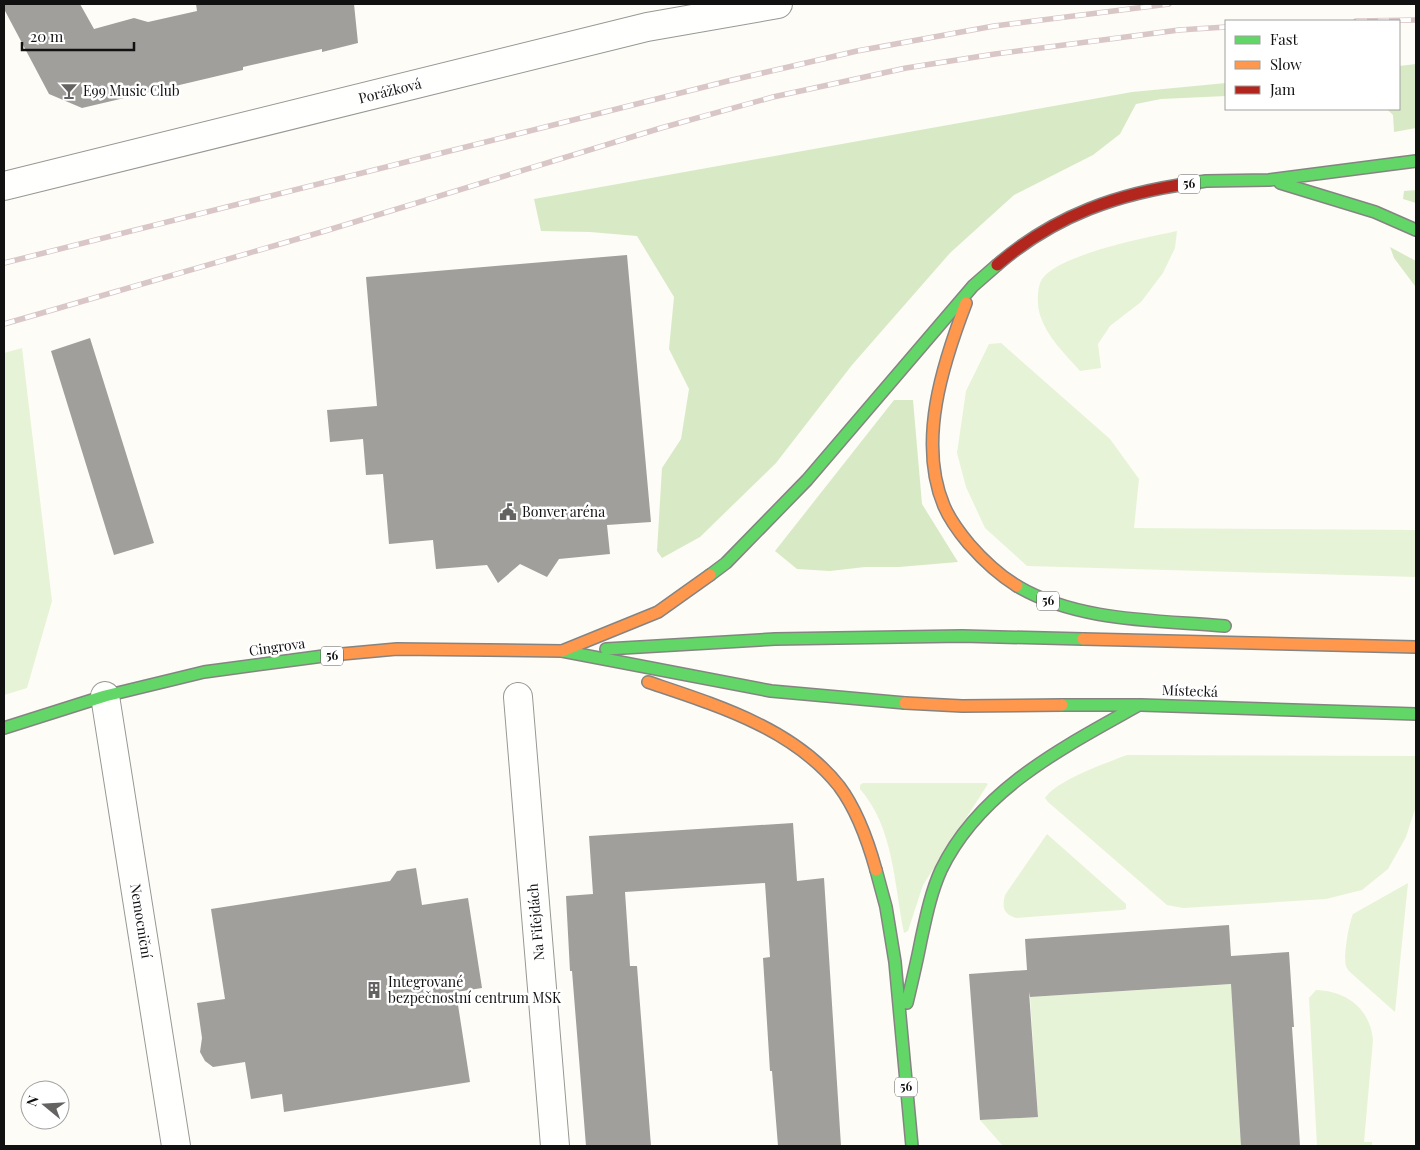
<svg xmlns="http://www.w3.org/2000/svg" width="1420" height="1150" font-family="'Playfair Display',serif">
  <style>
    .green { fill: #e7f3d7 }
    .forest { fill: #d8eac5 }
    .building { fill: #a19f9c }
    .lines { fill: none; stroke-linecap: round; stroke-linejoin: round }
    .street-casing { stroke: #979795; stroke-width: 30 }
    .fast-casing { stroke: #858482; stroke-width: 14 }
    .slow-casing { stroke: #858482; stroke-width: 14 }
    .jam-casing { stroke: #858482; stroke-width: 14 }
    .street { stroke: #fffffe; stroke-width: 28 }
    .fast { stroke: #63d668; stroke-width: 11 }
    .slow { stroke: #ff974d; stroke-width: 11 }
    .jam { stroke: #b3261e; stroke-width: 11 }
    .rail-casing { stroke: #d9c6c7; stroke-width: 5.5 }
    .rail { stroke: #fff; stroke-width: 4; stroke-dasharray: 11; stroke-linecap: butt }
    .labels { text-anchor: middle; stroke-width: 5; stroke-linejoin: round; paint-order: stroke }
    .shield { fill: #fff; stroke: #585858; stroke-width: 1 }
    .shield-label { font-size: 12px; font-weight: bold; fill: #111 }
    .poi-label { font-size: 14px; fill: #111; stroke: #fff; text-anchor: start }
    .street-label { font-size: 14px; fill: #111; stroke: #fff }
  </style>
  <rect width="100%" height="100%" fill="#fdfcf7"/>
  <!-- green -->
  <path class="green" d="M1177 231 1175 248 1163 273 1141 302 1110 326 1098 344 1101 368 1080 371C1065 354 1047 337 1040 315 1037 306 1037 289 1041 281 1054 255 1149 237 1177 231Z
    M1001 343 1110 439 1139 479 1134 528 1416 530V577L1027 566 985 528 966 487 957 453 966 391 989 344Z
    M22 348 52 601 27 688 4 695V353Z
    M1127 755 1416 756V806L1406 837 1388 869 1362 890 1326 899 1183 908 1167 905 1048 802 1045 798C1057 780 1106 763 1127 755Z
    M863 783H986L988 784 923 885 908 931 904 933C894 884 894 828 860 789V785Z
    M1047 834 1126 904V909L1122 910 1016 918C1003 914 1002 907 1005 895Z
    M1408 883 1395 1012 1351 973C1349 971 1347 969 1346 966 1343 957 1349 923 1353 914Z
    M1233 984 1242 1146H1041L1040 1145 1038 1146H1003L980 1120 1038 1116 1030 997Z
    M1316 990C1346 991 1370 1008 1373 1040L1364 1142H1372V1146H1317L1309 998Z"/>
  <!-- forest -->
  <path class="forest" d="M1416 64V128L1394 132 1393 115 1387 109H1399V66Z
    M1226 83V96L1161 99 1136 104 1120 134 1093 155 1014 195 950 253 852 365 776 463 700 537 662 558 657 551 662 468 681 439 689 389 669 349 674 297 637 236 590 232 541 231 534 199 1132 92Z
    M1416 190V203L1403 199 1404 191Z
    M1390 247 1416 261V303L1415 286 1394 258Z
    M894 400H913L922 504 958 562 899 567H865L830 571 797 569 775 551Z"/>
  <!-- building -->
  <path class="building" d="M4 4H80L94 29 134 18 148 22 197 11 196 4H354L358 43 322 52V49L243 67V70L82 108 49 94 4 9Z
    M627 255 651 522 607 525 610 554 559 559 547 577 520 564 498 583 487 565 436 569 433 540 389 544 383 474 366 475 363 439 330 442 327 410 377 406 366 277Z
    M90 338 154 543 114 555 51 351Z
    M793 823 797 881 824 878 841 1146H778L772 1071H770L763 958 770 957 765 883 625 892 630 966H637L651 1146H586L572 971H570L566 896 593 894 589 836Z
    M416 868 422 905 468 898 482 988 456 992 470 1082 284 1112 282 1094 251 1099 245 1062 213 1067 205 1061 200 1052 202 1038 197 1003 225 999 211 909 390 881 397 871Z
    M1229 925 1231 956 1289 952 1294 1027H1292L1300 1146H1241L1231 984 1030 997 1029 992 1038 1117 980 1120 969 974 1027 970 1025 939Z"/>
  <g class="lines">
    <!-- street casing -->
    <g class="street-casing">
      <path id="street" d="M4 186 647 27 778 4
        M105 696 176 1146
        M518 697 555 1146"/>
    </g>
    <!-- fast casing -->
    <g class="fast-casing">
      <path id="fast" d="M1193 183 1206 181 1269 180 1416 161
        M1280 183 1375 212 1416 230
        M710 575 726 563 807 480 973 286 997 265
        M1017 586C1078 622 1156 620 1225 626
        M606 649 775 639 962 636 1083 639
        M562 651 771 691 905 703
        M1062 705H1141L1416 714
        M4 728 105 696 204 672 331 655
        M876 870 886 907 895 962 912 1146
        M907 1003C912 982 917 961 921 940 926 917 931 892 941 870 980 789 1064 747 1139 705"/>
    </g>
    <!-- slow casing -->
    <g class="slow-casing">
      <path id="slow" d="M966 303C943 363 917 442 944 506 950 520 959 532 969 544 983 560 999 575 1017 586
        M1083 639 1416 647
        M562 651 658 612 710 575
        M331 655 397 649 562 651
        M648 682C716 705 793 728 839 786 857 810 868 841 876 870
        M905 703 962 706 1062 705"/>
    </g>
    <!-- jam casing -->
    <g class="jam-casing">
      <path id="jam" d="M997 265C1055 215 1119 193 1193 183"/>
    </g>
    <!-- street -->
    <use href="#street" class="street"/>
    <!-- fast -->
    <use href="#fast" class="fast"/>
    <!-- slow -->
    <use href="#slow" class="slow"/>
    <!-- jam -->
    <use href="#jam" class="jam"/>
    <!-- rail casing -->
    <g class="rail-casing">
      <path id="rail" d="M1356 21 1416 20
        M4 263 728 81 857 51 994 26 1169 4
        M4 324 325 231 661 128 773 97 906 68 995 54 1179 30 1226 27"/>
    </g>
    <!-- rail -->
    <use href="#rail" class="rail"/>
  </g>
  <!-- icons -->
  <defs>
    <g id="bar-bare" transform="scale(1.35)"><path d="M-6-5H6L.8 .8V4.5H3.5V6h-7V4.5H-.8V.8Z" fill="#646362" stroke="#fff" stroke-width="2.5" paint-order="stroke"/></g>
    <g id="civic-bare" transform="scale(1.35)"><path d="M-.6-6.5H3V-4.5H.6V-3L4-1V1h2V6H-6V1h2V-1L-.6-3ZM-1.2 2.5V6h2.4V2.5Z" fill="#646362" stroke="#fff" stroke-width="2.5" paint-order="stroke"/></g>
    <g id="building-bare" transform="scale(1.35)"><path d="M-4-6H4V6H1V3H-1V6H-4ZM-2.5-4.3h1.7v1.8h-1.7ZM.8-4.3h1.7v1.8H.8ZM-2.5-1h1.7V.8h-1.7ZM.8-1h1.7V.8H.8Z" fill="#646362" stroke="#fff" stroke-width="2.5" paint-order="stroke"/></g>
  </defs>
  <g fill-rule="evenodd">
    <use href="#bar-bare" x="69" y="91"/>
    <use href="#civic-bare" x="508" y="512"/>
    <use href="#building-bare" x="374" y="990"/>
  </g>
  <g class="labels">
    <!-- shield labels -->
    <g class="shield">
      <rect x="1178" y="174.5" width="22" height="19" rx="4"/>
      <rect x="1037" y="591.5" width="22" height="19" rx="4"/>
      <rect x="321" y="646.5" width="22" height="19" rx="4"/>
      <rect x="895" y="1077.5" width="22" height="19" rx="4"/>
    </g>
    <g class="shield-label">
      <text x="1189" y="188">56</text>
      <text x="1048" y="605">56</text>
      <text x="332" y="660">56</text>
      <text x="906" y="1091">56</text>
    </g>
    <!-- poi labels -->
    <g class="poi-label">
      <text x="83" y="96">E99 Music Club</text>
      <text x="522" y="517">Bonver aréna</text>
      <text x="388" y="987">Integrované<tspan x="388" dy="16">bezpečnostní centrum MSK</tspan></text>
    </g>
    <!-- street labels -->
    <g class="street-label">
      <text transform="translate(390 91) rotate(-14)" y="5">Porážková</text>
      <text transform="translate(277 647) rotate(-8)" y="5">Cingrova</text>
      <text transform="translate(1190 691) rotate(2)" y="5">Místecká</text>
      <text transform="translate(141 921) rotate(81)" y="5">Nemocniční</text>
      <text transform="translate(536 922) rotate(-95)" y="5">Na Fifejdách</text>
    </g>
  </g>
  <!-- border -->
  <rect width="1420" height="1150" fill="none" stroke="#111111" stroke-width="10"/>
  <!-- legend -->
  <rect x="1225" y="20" width="175" height="90" fill="#ffffff" stroke="#a0a0a0"/>
  <rect x="1235" y="36" width="25" height="8" fill="#63d668" stroke="#a0a0a0"/>
  <text x="1270" y="45" font-size="15" fill="#111111">Fast</text>
  <rect x="1235" y="61" width="25" height="8" fill="#ff974d" stroke="#a0a0a0"/>
  <text x="1270" y="70" font-size="15" fill="#111111">Slow</text>
  <rect x="1235" y="86" width="25" height="8" fill="#b3261e" stroke="#a0a0a0"/>
  <text x="1270" y="95" font-size="15" fill="#111111">Jam</text>
  <!-- north arrow -->
  <g transform="translate(45 1105) rotate(288)"><circle r="24" fill="#ffffff" stroke="#a0a0a0"/>
  <path d="M0-4L9 19L0 12L-9 19Z" fill="#646362"/>
  <text y="-8" font-size="14" font-weight="bold" text-anchor="middle" fill="#111111">N</text>
  </g>
  <!-- scale -->
  <path d="M22 42v8h112v-8" fill="none" stroke="#111111" stroke-width="2.5"/>
  <text x="30" y="42" font-size="15" fill="#111111" stroke="#ffffff" stroke-width="4" paint-order="stroke">20 m</text>
</svg>
